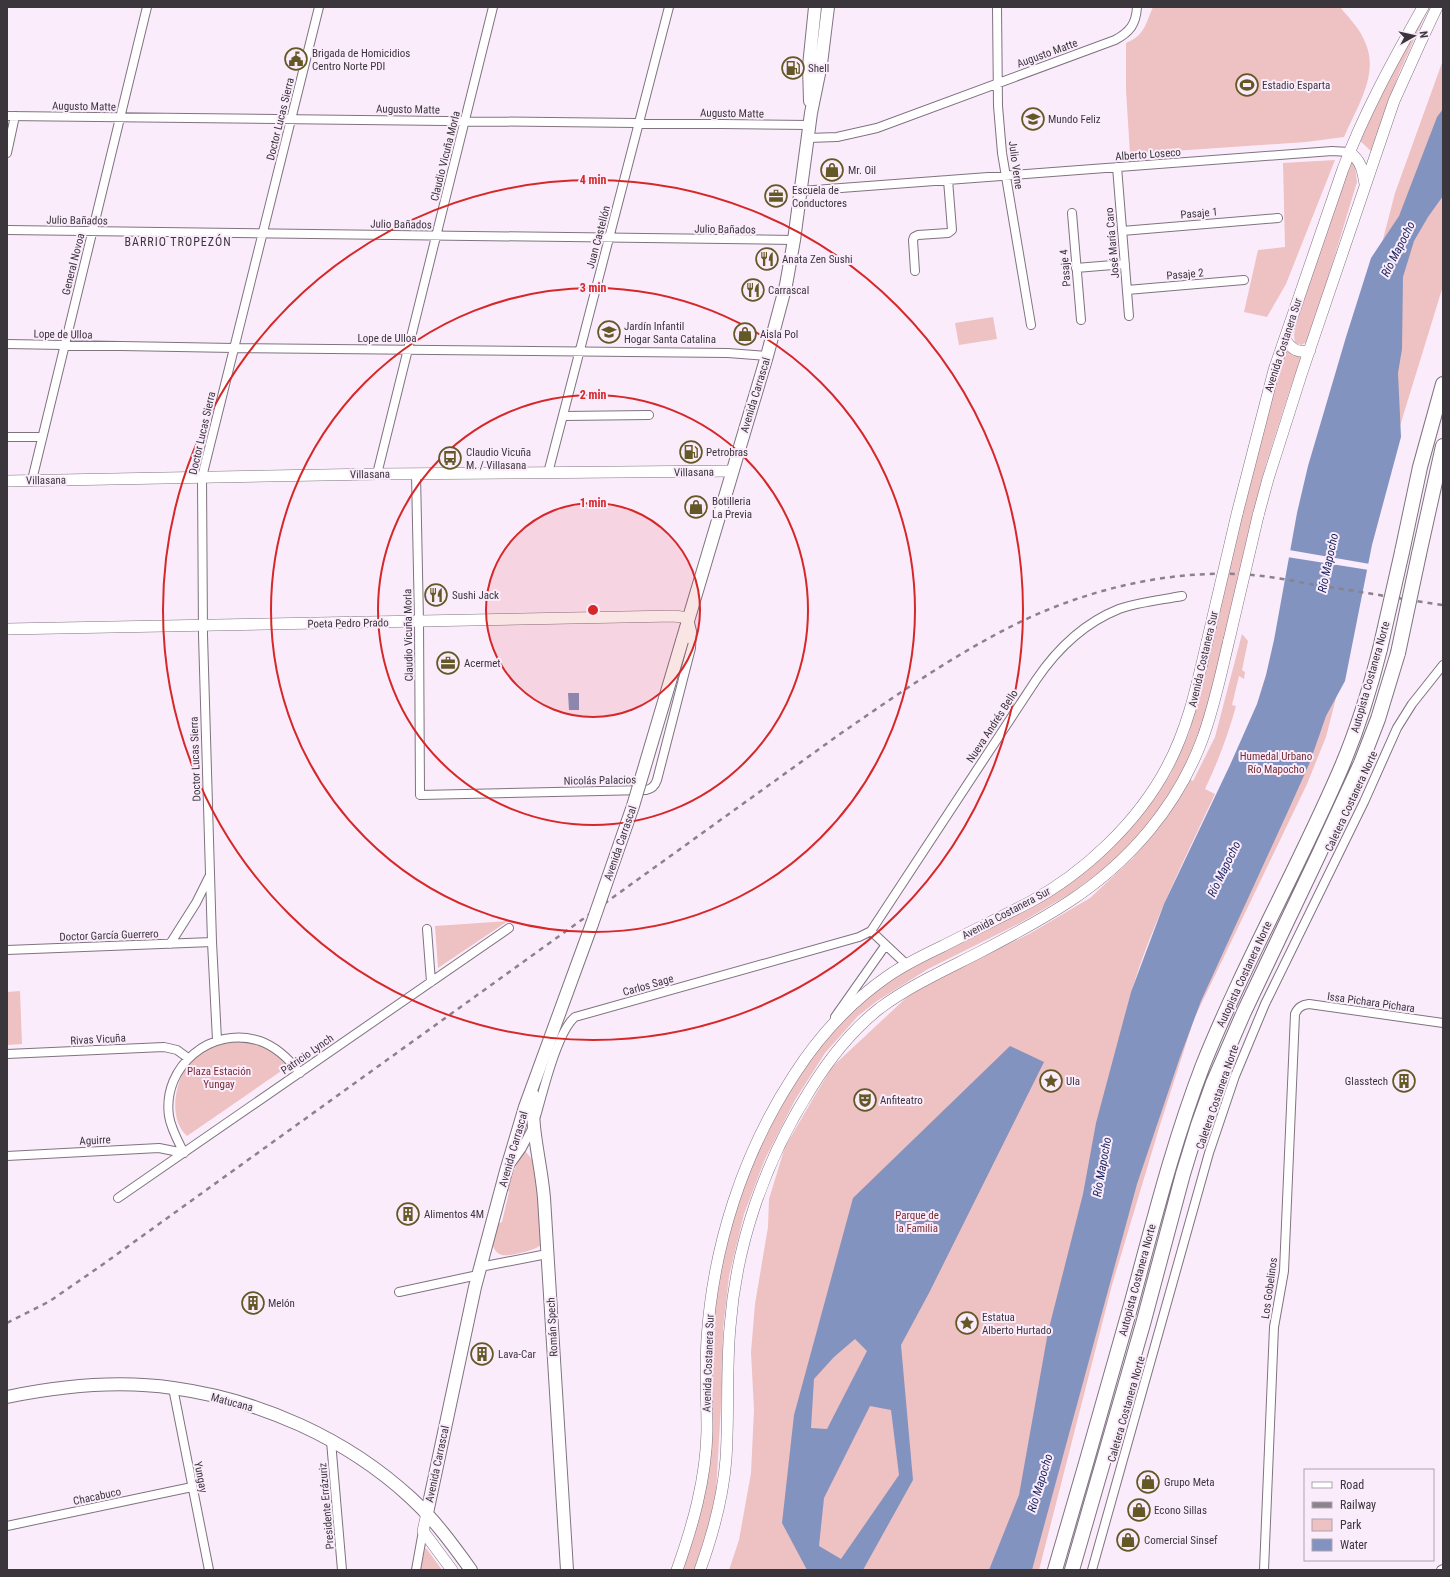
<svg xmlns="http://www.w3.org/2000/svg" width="1450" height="1577" font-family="'Roboto Condensed',sans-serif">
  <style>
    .green { fill: #eec1c2 }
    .water { fill: #8393c0; fill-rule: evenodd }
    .pier { fill: #fbecfc }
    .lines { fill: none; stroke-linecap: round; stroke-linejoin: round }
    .street-casing { stroke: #7f7380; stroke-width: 10 }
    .secondary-casing { stroke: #7f7380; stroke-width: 12 }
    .primary-casing { stroke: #7f7380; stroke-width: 14 }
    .highway-casing { stroke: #7f7380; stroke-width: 16 }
    .street { stroke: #fff; stroke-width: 8 }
    .secondary { stroke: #fff; stroke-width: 11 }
    .primary { stroke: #fff; stroke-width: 12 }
    .highway { stroke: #fff; stroke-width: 14 }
    .rail { stroke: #8b828c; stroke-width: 2.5; stroke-dasharray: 5 5; stroke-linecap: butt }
    .secondary-bridge-casing { stroke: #7f7380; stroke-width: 12; stroke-linecap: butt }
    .primary-bridge-casing { stroke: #7f7380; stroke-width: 14; stroke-linecap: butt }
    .highway-bridge-casing { stroke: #7f7380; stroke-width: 16; stroke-linecap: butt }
    .secondary-bridge { stroke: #fff; stroke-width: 11 }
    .primary-bridge { stroke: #fff; stroke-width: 12 }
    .highway-bridge { stroke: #fff; stroke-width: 14 }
    .ring { fill: none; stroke: #d62828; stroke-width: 2 }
    .labels { text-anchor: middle; stroke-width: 4; stroke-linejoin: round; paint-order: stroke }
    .poi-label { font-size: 11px; fill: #3b363c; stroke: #fbecfc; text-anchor: start }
    .street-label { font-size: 11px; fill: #3b363c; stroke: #fbecfc }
    .park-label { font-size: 11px; fill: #752e35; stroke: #fbecfc }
    .neighbourhood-label { font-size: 12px; letter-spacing: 1px; fill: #3b363c; stroke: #fbecfc }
    .water-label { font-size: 12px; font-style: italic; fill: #18245b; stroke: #fbecfc }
    .centre { fill: #d62828; stroke: #fbecfc; stroke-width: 2 }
    .ring-label { font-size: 12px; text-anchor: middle; font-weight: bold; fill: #d62828; stroke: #fbecfc; stroke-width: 4; stroke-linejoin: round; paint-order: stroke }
  </style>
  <rect width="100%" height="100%" fill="#fbecfc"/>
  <!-- green -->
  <path class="green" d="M1153 7H1340C1349 18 1360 29 1365 42 1380 74 1356 108 1344 137L1306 142 1130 154 1126 90V43C1145 35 1145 25 1153 7Z
    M1426 7H1429L1399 73 1372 152 1358 139Z
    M1443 60V286L1383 481 1352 635 1326 737 1307 784 1194 1019 1160 1125 1112 1285 1039 1570H974L993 1499 974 1570H729L739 1540 751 1473 754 1410 751 1352 755 1304 768 1227 769 1199 785 1147 814 1097 832 1067 906 998 925 985 1029 934 1090 898 1133 858 1164 819 1189 779 1193 781 1215 737 1242 634 1248 641 1242 670 1245 672 1244 679 1239 676 1232 705 1236 706C1228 735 1218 762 1205 789L1215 794C1182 865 1146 935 1126 1011L1266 690 1395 193Z
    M1335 160 1286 284 1267 317 1244 312 1258 250 1285 247 1283 163Z
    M1351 161 1355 167 1357 182 1309 341 1301 345 1295 343 1294 335 1296 325 1336 202Z
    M993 317 997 339 959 345 955 323Z
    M1284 350 1303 355 1290 389 1266 464 1250 529 1209 708 1197 743 1179 777 1150 824 1128 847 1102 870 1073 892 1020 923 928 969 877 1001 858 1016 825 1053 795 1100 765 1159 744 1214 729 1276 723 1329 722 1387 716 1492 709 1524 694 1570H680L703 1499 709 1354 717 1280 727 1230 751 1158 815 1048 855 1003 905 968 1040 899 1131 827 1155 798 1171 773 1189 733 1212 641 1237 526Z
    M508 921 438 968 435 926Z
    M20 991 22 1044 7 1045V992Z
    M236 1041C253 1043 281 1048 287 1067L187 1136C167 1118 175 1078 192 1060 204 1048 220 1044 236 1041Z
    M523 1152H526L531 1158 537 1168 541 1245C536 1250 508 1257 502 1255 496 1253 494 1249 492 1243L496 1225 502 1222 509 1192 506 1186Z
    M426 1548 442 1570H420L425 1549Z"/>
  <!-- water -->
  <path class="water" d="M1443 109V196L1428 217 1414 241 1403 277 1402 349 1398 373 1401 437 1372 545 1345 681 1326 716 1310 762 1289 809 1201 1001 1179 1060 1137 1184 1032 1570H989L1019 1495 1048 1332 1083 1194 1096 1123 1131 992 1164 904 1230 765 1257 704 1266 675 1274 640 1297 513 1308 466 1346 337 1371 258 1399 216 1437 117Z
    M568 693H579V710H569Z
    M1010 1046 1044 1062 929 1293 901 1345 913 1480 863 1570H807L782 1523 794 1415 853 1198ZM855 1339 867 1351 827 1429 811 1428 814 1379 834 1357ZM870 1406 891 1410 899 1475 841 1559 819 1546 824 1498Z"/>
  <!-- pier -->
  <path class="pier" d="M1289 550 1370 564 1369 570 1287 557Z"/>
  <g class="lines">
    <!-- street casing -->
    <g class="street-casing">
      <path id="street" d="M997 7 998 106 1002 153 1031 325
        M7 116 809 125
        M808 138 837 137 877 128 1115 40C1130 32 1136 24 1137 7
        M7 153 15 116
        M1117 167 1129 316
        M801 191 1332 151 1349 152
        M1072 213 1081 320
        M7 230 794 240
        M1122 231 1278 218
        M1076 268 1125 264
        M915 271 913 240 914 237 918 235 948 233 952 230 948 180
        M1127 290 1244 280
        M7 344 234 348 728 353 767 356
        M563 416 649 415
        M7 437H42
        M548 473 669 7
        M377 474 493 7
        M416 474 419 621 420 795 646 790C652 789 655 786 657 780L691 648 692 631 689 619
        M32 480 147 7
        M427 929 431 982
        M871 931 906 964
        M170 944 196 903 209 877
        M7 950 212 942
        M835 1017 885 946
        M217 1040 212 942 203 635 202 477 319 7
        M7 1054 164 1047 177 1050 188 1058
        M536 1116C543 1092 557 1032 575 1017L859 937 871 931 1036 680C1057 649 1084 623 1119 609 1139 602 1161 600 1182 596
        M184 1153C178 1141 171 1129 169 1116 162 1066 212 1025 260 1041 277 1047 289 1059 300 1073
        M7 1156 159 1148 184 1153
        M510 1165 522 1148 533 1127
        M118 1198 509 928
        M480 1267 547 1254
        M399 1292 478 1275
        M173 1388 209 1570
        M331 1441 342 1570
        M7 1526 192 1487
        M416 1570 423 1531
        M1092 1570 1209 1153 1235 1076 1265 1004 1364 802 1397 728 1412 704 1443 665
        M1264 1570 1274 1327 1284 1271 1295 1014C1298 1007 1302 1005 1309 1004L1443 1023
        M1441 1570 1443 1569"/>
    </g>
    <!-- secondary casing -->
    <g class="secondary-casing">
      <path id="secondary" d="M1349 152C1361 160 1363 171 1365 184
        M1285 339C1291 349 1298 354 1310 350
        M7 481 377 474 732 471
        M1237 514 1274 370 1343 169C1364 112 1394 59 1423 7
        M1258 516 1268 479 1302 372 1394 101 1421 41 1437 7
        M7 629 674 616 689 618
        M427 1513 423 1531 452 1570
        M677 1570C693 1525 706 1479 707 1431 707 1400 705 1370 707 1339 713 1246 743 1153 794 1075 819 1036 849 1003 888 976 905 964 924 955 943 946 972 931 1001 917 1030 902 1084 873 1138 822 1167 767 1188 728 1197 685 1207 642
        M700 1570C713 1534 723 1497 726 1459 729 1415 726 1371 730 1327 736 1244 765 1161 810 1090 829 1059 852 1030 880 1008 911 985 947 969 980 952 1011 936 1041 920 1070 901 1129 862 1177 807 1202 740 1214 708 1221 673 1229 640"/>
    </g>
    <!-- primary casing -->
    <g class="primary-casing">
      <path id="primary" d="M810 101 809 66 815 7
        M682 641 767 356 786 285 794 240 811 113 821 64 828 7
        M533 1095C531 1130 541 1163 544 1198L567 1570
        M7 1397C60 1386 118 1380 173 1388 260 1400 346 1438 411 1498 434 1519 453 1545 471 1570
        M427 1513 475 1287 506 1171 525 1107 592 924"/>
    </g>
    <!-- highway casing -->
    <g class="highway-casing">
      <path id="highway" d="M1402 552 1420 467 1443 384
        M1419 554 1443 446
        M1055 1570C1081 1482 1106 1393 1131 1305 1153 1224 1173 1143 1203 1065 1244 963 1299 867 1342 766 1358 728 1370 689 1380 649
        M1072 1570 1143 1324 1183 1174 1198 1125 1213 1083 1244 1012 1319 854 1361 763 1378 719 1398 653"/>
    </g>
    <!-- street -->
    <use href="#street" class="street"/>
    <!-- secondary -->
    <use href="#secondary" class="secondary"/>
    <!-- primary -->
    <use href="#primary" class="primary"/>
    <!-- highway -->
    <use href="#highway" class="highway"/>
    <!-- rail -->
    <path class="rail" d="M7 1323 50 1301 102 1265 840 734C895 696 951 657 1010 627 1079 592 1160 571 1238 574 1264 575 1290 580 1315 585 1358 591 1400 599 1443 605"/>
    <!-- secondary-bridge casing -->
    <g class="secondary-bridge-casing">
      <path id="secondary-bridge" d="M1229 640 1258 516
        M1207 642 1237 514"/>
    </g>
    <!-- primary-bridge casing -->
    <g class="primary-bridge-casing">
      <path id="primary-bridge" d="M592 924 633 806 682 641"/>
    </g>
    <!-- highway-bridge casing -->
    <g class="highway-bridge-casing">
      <path id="highway-bridge" d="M1380 649 1402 552
        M1398 653 1419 554"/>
    </g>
    <!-- secondary-bridge -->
    <use href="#secondary-bridge" class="secondary-bridge"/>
    <!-- primary-bridge -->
    <use href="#primary-bridge" class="primary-bridge"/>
    <!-- highway-bridge -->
    <use href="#highway-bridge" class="highway-bridge"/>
  </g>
  <!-- distance rings -->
  <circle cx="593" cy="610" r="107" fill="#d62828" fill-opacity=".12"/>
  <g class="ring">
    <circle cx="593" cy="610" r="107"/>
    <circle cx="593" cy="610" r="215"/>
    <circle cx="593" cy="610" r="322"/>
    <circle cx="593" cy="610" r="430"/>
  </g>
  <!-- icons -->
  <defs>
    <g id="civic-ring" transform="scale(1.15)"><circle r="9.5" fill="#fbecfc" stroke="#645926" stroke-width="1.5"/><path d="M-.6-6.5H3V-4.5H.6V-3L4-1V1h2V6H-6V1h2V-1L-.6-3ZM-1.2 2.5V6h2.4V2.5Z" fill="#645926"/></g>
    <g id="fuel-ring" transform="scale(1.15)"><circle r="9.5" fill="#fbecfc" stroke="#645926" stroke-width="1.5"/><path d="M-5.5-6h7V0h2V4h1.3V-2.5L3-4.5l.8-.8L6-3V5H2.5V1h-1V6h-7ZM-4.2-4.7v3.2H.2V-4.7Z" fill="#645926"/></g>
    <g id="stadium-ring" transform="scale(1.15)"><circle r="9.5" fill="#fbecfc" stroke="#645926" stroke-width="1.5"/><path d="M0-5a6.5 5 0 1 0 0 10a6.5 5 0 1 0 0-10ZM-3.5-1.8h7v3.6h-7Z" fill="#645926"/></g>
    <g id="school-ring" transform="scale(1.15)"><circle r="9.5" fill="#fbecfc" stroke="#645926" stroke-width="1.5"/><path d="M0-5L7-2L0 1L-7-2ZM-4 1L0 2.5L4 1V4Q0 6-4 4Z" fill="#645926"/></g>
    <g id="shop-ring" transform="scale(1.15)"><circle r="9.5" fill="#fbecfc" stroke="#645926" stroke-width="1.5"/><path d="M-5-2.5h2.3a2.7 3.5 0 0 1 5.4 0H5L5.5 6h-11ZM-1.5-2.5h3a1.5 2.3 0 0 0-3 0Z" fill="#645926"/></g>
    <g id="office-ring" transform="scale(1.15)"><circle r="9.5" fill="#fbecfc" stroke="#645926" stroke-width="1.5"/><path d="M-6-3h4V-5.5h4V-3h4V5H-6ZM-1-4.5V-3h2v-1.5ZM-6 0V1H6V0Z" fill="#645926"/></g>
    <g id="restaurant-ring" transform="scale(1.15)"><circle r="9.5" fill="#fbecfc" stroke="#645926" stroke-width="1.5"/><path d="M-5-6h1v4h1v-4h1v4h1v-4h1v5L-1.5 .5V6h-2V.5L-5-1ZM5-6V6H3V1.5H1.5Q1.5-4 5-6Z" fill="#645926"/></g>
    <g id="bus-ring" transform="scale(1.15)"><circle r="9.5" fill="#fbecfc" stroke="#645926" stroke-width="1.5"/><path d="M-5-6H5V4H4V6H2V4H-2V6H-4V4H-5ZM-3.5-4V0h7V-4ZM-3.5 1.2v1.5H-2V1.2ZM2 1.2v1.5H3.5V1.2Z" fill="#645926"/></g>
    <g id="sight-ring" transform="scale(1.15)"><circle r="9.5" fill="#fbecfc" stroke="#645926" stroke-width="1.5"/><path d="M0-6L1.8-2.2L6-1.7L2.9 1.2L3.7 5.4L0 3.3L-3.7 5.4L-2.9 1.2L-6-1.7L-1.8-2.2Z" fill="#645926"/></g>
    <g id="building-ring" transform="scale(1.15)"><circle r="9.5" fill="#fbecfc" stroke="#645926" stroke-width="1.5"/><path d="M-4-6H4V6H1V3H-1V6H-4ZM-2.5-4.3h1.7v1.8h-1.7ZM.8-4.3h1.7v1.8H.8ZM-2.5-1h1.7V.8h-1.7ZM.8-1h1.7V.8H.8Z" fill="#645926"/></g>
    <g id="theatre-ring" transform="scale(1.15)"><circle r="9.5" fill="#fbecfc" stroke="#645926" stroke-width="1.5"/><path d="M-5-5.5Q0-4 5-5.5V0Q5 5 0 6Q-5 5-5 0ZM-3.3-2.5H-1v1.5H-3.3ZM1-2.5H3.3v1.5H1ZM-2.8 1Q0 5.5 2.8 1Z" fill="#645926"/></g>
  </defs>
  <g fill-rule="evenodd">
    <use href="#civic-ring" x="296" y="59"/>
    <use href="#fuel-ring" x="793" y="68"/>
    <use href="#stadium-ring" x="1247" y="85"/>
    <use href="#school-ring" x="1033" y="119"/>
    <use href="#shop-ring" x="832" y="170"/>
    <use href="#office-ring" x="776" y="196"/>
    <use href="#restaurant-ring" x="767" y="259"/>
    <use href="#restaurant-ring" x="753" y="290"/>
    <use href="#school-ring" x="609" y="332"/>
    <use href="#shop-ring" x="745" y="334"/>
    <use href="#fuel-ring" x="691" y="452"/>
    <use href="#bus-ring" x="450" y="458"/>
    <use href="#shop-ring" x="696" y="507"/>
    <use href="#restaurant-ring" x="436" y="595"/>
    <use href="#office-ring" x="448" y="663"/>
    <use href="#sight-ring" x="1051" y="1081"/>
    <use href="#building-ring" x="1404" y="1081"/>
    <use href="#theatre-ring" x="865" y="1100"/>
    <use href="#building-ring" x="408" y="1214"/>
    <use href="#building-ring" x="253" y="1303"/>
    <use href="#sight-ring" x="967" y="1323"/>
    <use href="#building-ring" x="482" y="1354"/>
    <use href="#shop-ring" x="1148" y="1482"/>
    <use href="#shop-ring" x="1139" y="1510"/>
    <use href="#shop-ring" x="1128" y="1540"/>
  </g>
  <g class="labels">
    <!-- poi labels -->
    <g class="poi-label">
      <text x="312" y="57">Brigada de Homicidios<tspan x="312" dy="13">Centro Norte PDI</tspan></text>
      <text x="808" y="72">Shell</text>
      <text x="1262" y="89">Estadio Esparta</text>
      <text x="1048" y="123">Mundo Feliz</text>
      <text x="848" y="174">Mr. Oil</text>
      <text x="792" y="194">Escuela de<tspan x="792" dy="13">Conductores</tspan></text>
      <text x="782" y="263">Anata Zen Sushi</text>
      <text x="768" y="294">Carrascal</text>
      <text x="624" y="330">Jardín Infantil<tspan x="624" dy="13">Hogar Santa Catalina</tspan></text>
      <text x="760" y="338">Aisla Pol</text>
      <text x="466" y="456">Claudio Vicuña<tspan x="466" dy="13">M. / Villasana</tspan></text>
      <text x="706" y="456">Petrobras</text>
      <text x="712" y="505">Botilleria<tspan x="712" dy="13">La Previa</tspan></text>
      <text x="452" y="599">Sushi Jack</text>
      <text x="464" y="667">Acermet</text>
      <text x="1066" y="1085">Ula</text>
      <text x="1388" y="1085" text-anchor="end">Glasstech</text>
      <text x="880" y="1104">Anfiteatro</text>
      <text x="424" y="1218">Alimentos 4M</text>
      <text x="268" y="1307">Melón</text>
      <text x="982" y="1321">Estatua<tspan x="982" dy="13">Alberto Hurtado</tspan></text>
      <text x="498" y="1358">Lava-Car</text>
      <text x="1164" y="1486">Grupo Meta</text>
      <text x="1154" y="1514">Econo Sillas</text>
      <text x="1144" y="1544">Comercial Sinsef</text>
    </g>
    <!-- street labels -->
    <g class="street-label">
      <text transform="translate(1047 53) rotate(-20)" y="4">Augusto Matte</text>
      <text transform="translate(84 106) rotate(1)" y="4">Augusto Matte</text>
      <text transform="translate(408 109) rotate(1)" y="4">Augusto Matte</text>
      <text transform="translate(732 113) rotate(1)" y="4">Augusto Matte</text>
      <text transform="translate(280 119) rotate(-76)" y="4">Doctor Lucas Sierra</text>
      <text transform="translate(1148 154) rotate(-4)" y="4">Alberto Loseco</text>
      <text transform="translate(445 156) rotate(-76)" y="4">Claudio Vicuña Morla</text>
      <text transform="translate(1016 165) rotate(82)" y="4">Julio Verne</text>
      <text transform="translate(1199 213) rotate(-5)" y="4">Pasaje 1</text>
      <text transform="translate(77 220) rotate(1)" y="4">Julio Bañados</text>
      <text transform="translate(401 224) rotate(1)" y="4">Julio Bañados</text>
      <text transform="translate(725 229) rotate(1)" y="4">Julio Bañados</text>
      <text transform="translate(598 237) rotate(-75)" y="4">Juan Castellón</text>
      <text transform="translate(1112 243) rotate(-95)" y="4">José María Caro</text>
      <text transform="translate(73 264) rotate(-76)" y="4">General Novoa</text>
      <text transform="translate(1065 268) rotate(-95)" y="4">Pasaje 4</text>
      <text transform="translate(1185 274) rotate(-5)" y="4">Pasaje 2</text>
      <text transform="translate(63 334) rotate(1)" y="4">Lope de Ulloa</text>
      <text x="387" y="342">Lope de Ulloa</text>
      <text transform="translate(1283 345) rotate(-72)" y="4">Avenida Costanera Sur</text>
      <text transform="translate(755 395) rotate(-73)" y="4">Avenida Carrascal</text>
      <text transform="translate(202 433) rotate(-77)" y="4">Doctor Lucas Sierra</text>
      <text transform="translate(694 472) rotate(-1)" y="4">Villasana</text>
      <text transform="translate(370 474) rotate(-1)" y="4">Villasana</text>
      <text transform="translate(46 480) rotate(-1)" y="4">Villasana</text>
      <text transform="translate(348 623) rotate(-1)" y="4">Poeta Pedro Prado</text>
      <text transform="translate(408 635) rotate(-91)" y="4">Claudio Vicuña Morla</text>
      <text transform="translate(1203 659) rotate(-77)" y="4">Avenida Costanera Sur</text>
      <text transform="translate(1370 677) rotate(-74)" y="4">Autopista Costanera Norte</text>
      <text transform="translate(992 726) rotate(-57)" y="4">Nueva Andrés Bello</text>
      <text transform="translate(195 759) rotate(-92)" y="4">Doctor Lucas Sierra</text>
      <text transform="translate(600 780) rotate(-1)" y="4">Nicolás Palacios</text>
      <text transform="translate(1351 801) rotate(-65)" y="4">Caletera Costanera Norte</text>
      <text transform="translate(620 843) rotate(-71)" y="4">Avenida Carrascal</text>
      <text transform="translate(1006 913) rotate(-28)" y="4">Avenida Costanera Sur</text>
      <text transform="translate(109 935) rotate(-2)" y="4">Doctor García Guerrero</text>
      <text transform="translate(1244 974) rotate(-65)" y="4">Autopista Costanera Norte</text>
      <text transform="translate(648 985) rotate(-16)" y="4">Carlos Sage</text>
      <text transform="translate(1371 1002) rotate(8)" y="4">Issa Pichara Pichara</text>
      <text transform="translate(98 1039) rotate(-3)" y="4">Rivas Vicuña</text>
      <text transform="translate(307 1054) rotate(-35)" y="4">Patricio Lynch</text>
      <text transform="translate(1217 1097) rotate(-71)" y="4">Caletera Costanera Norte</text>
      <text transform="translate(95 1140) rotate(-3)" y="4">Aguirre</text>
      <text transform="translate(513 1149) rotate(-74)" y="4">Avenida Carrascal</text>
      <text transform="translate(1137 1280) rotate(-75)" y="4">Autopista Costanera Norte</text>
      <text transform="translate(1269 1288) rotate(-82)" y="4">Los Gobelinos</text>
      <text transform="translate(552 1327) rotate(-93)" y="4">Román Spech</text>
      <text transform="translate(708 1363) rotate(-88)" y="4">Avenida Costanera Sur</text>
      <text transform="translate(232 1402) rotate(15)" y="4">Matucana</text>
      <text transform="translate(1126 1409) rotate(-74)" y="4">Caletera Costanera Norte</text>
      <text transform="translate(437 1464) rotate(-78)" y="4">Avenida Carrascal</text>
      <text transform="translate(201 1477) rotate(79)" y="4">Yungay</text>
      <text transform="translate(97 1496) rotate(-12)" y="4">Chacabuco</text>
      <text transform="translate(326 1506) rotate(-95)" y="4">Presidente Errázuriz</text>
    </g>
    <!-- park labels -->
    <g class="park-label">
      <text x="1276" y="760">Humedal Urbano<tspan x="1276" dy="13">Río Mapocho</tspan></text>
      <text x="219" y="1075">Plaza Estación<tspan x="219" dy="13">Yungay</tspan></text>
      <text x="917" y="1219">Parque de<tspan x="917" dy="13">la Familia</tspan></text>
    </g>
    <!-- neighbourhood labels -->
    <g class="neighbourhood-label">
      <text x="178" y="246">BARRIO TROPEZÓN</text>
    </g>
    <!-- water labels -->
    <g class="water-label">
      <text transform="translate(1398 249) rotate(-63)" y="4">Río Mapocho</text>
      <text transform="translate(1328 563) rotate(-78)" y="4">Río Mapocho</text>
      <text transform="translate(1224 869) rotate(-64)" y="4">Río Mapocho</text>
      <text transform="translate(1102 1167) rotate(-80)" y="4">Río Mapocho</text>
      <text transform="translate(1040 1483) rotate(-73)" y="4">Río Mapocho</text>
    </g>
  </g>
  <circle cx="593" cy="610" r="6" class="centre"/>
  <g class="ring-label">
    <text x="593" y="184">4 min</text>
    <text x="593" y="292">3 min</text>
    <text x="593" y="399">2 min</text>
    <text x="593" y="507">1 min</text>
  </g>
  <!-- border -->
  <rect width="1450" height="1577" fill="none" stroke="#3b363c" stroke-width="16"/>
  <!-- legend -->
  <rect x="1304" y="1469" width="130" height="92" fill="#fbecfc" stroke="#aea3af"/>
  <rect x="1312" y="1482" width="20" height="6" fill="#ffffff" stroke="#aea3af"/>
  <text x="1340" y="1489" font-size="12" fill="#3b363c">Road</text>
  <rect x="1312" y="1502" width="20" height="6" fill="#8b828c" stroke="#aea3af"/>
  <text x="1340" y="1509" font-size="12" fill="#3b363c">Railway</text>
  <rect x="1312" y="1519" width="20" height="12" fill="#eec1c2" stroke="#aea3af"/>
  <text x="1340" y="1529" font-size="12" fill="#3b363c">Park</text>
  <rect x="1312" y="1539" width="20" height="12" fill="#8393c0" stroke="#aea3af"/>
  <text x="1340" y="1549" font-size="12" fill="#3b363c">Water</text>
  <!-- north arrow -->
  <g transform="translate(1414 36) rotate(82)" stroke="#fbecfc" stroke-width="3" paint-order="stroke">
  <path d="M0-3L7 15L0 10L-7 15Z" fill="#3b363c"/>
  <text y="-6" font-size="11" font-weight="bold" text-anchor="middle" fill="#3b363c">N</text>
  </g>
</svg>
